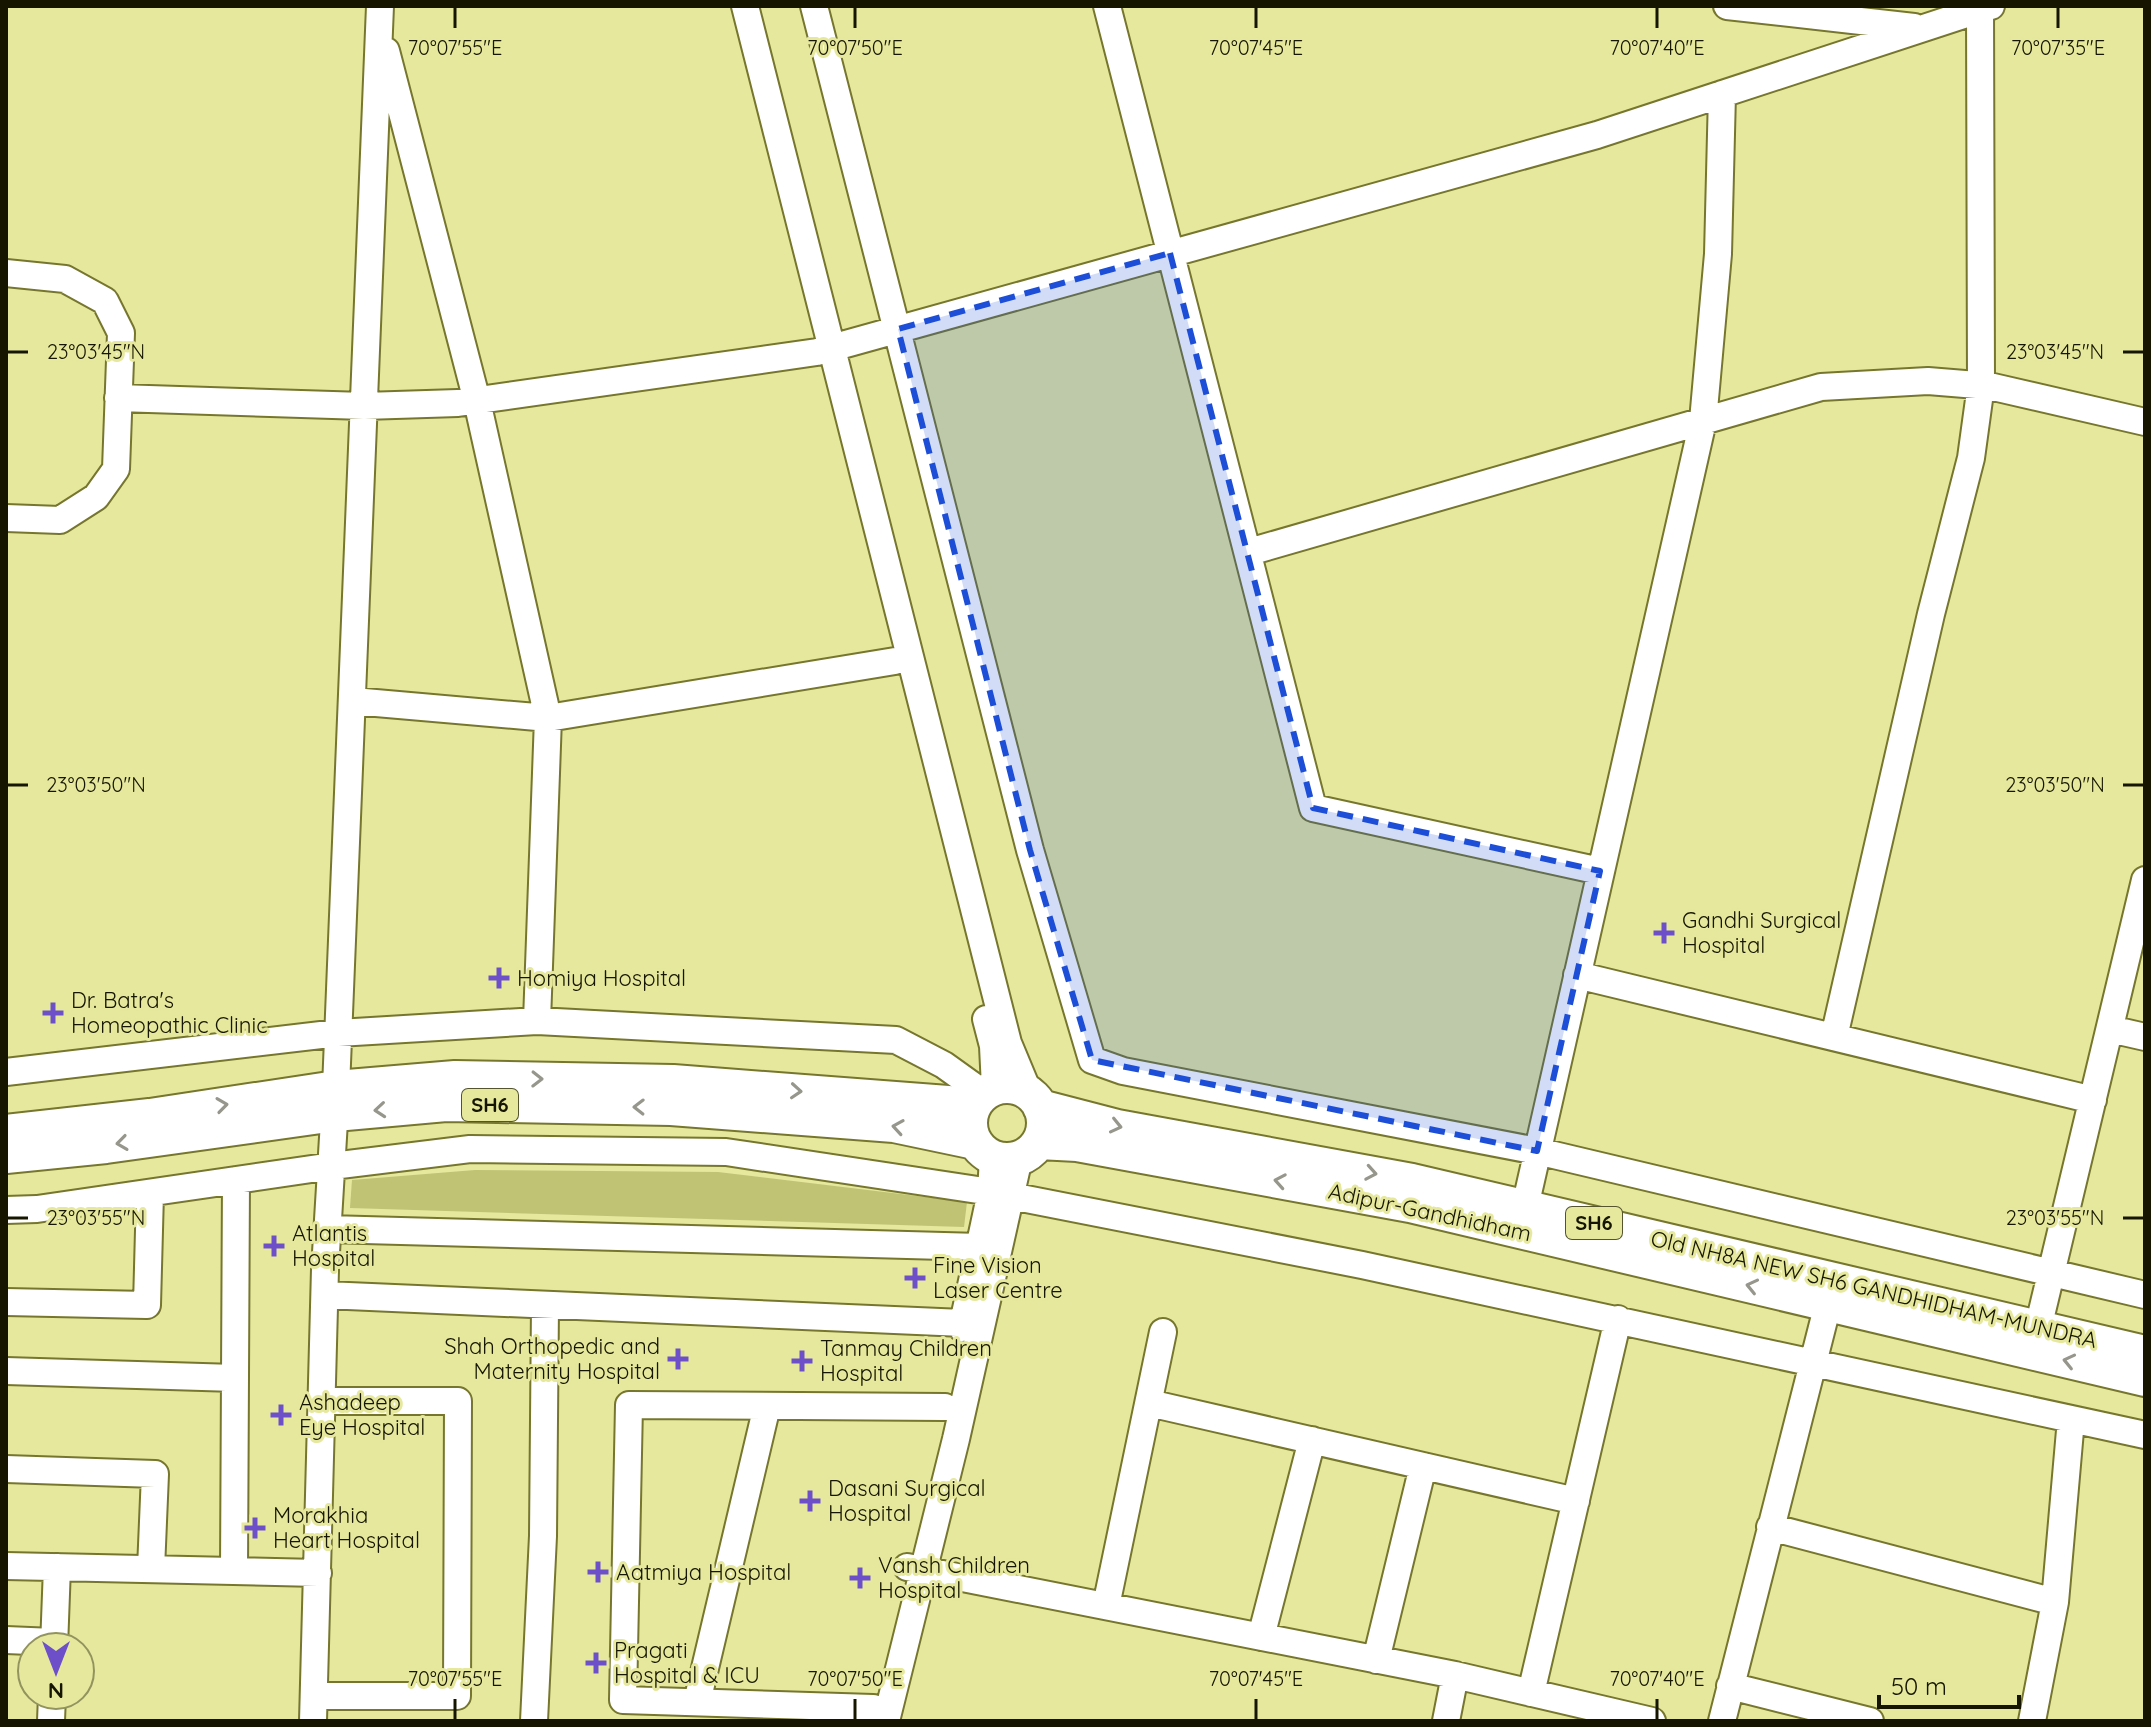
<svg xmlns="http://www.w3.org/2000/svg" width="2151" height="1727" font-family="Quicksand,sans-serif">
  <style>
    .green { fill: #c0c274 }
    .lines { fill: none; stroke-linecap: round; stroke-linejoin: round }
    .minor-casing { stroke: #76762e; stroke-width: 30 }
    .major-casing { stroke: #76762e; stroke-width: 38 }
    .minor { stroke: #fff; stroke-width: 26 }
    .major { stroke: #fff; stroke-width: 34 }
    .oneway { stroke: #96968c }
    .marked { fill: #1d4ed8; fill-opacity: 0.2; stroke: #1d4ed8; stroke-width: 6; stroke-dasharray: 16 10; stroke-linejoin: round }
    .ticks { fill: none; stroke: #161600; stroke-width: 3 }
    .poi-dot { fill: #6d50c9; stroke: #e5e89d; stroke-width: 3 }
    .labels { text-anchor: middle; stroke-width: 6; stroke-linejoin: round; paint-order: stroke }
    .shield { fill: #e5e89d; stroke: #54552f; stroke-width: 2 }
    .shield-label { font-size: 20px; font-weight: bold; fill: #161600 }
    .poi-label { font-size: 22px; fill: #161600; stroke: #e5e89d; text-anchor: start }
    .street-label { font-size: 22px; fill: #161600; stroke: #e5e89d }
    .ticks-label { font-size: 20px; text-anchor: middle; fill: #161600; stroke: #e5e89d; stroke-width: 6; stroke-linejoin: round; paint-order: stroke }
  </style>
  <rect width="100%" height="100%" fill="#e5e89d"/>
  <!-- green -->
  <path class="green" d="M475 1170 718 1172 967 1202 964 1227 350 1208 352 1180Z"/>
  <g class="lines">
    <!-- minor casing -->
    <g class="minor-casing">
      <path id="minor" d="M745 6 1008 1043 1028 1091
        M814 6 1030 850 1092 1060 1123 1071 1537 1151 2145 1295
        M1107 6 1313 808 1600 871
        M1727 6 1914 27
        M386 51 477 401 548 718 895 661
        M6 273 65 279 105 301 121 333 116 469 96 497 60 520 6 518
        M118 398 364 406 458 403 817 352 1597 135 1991 6
        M1249 552 1821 387 1928 381 1989 386 2145 422
        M353 701 548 718 537 1021
        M1577 975 2093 1100
        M986 1019 993 1046 995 1087
        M2110 1029 2145 1037
        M1834 1037 1931 614 1971 458 1981 385 1980 6
        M6 1072 338 1033 537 1021 896 1040 944 1065 983 1093
        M1525 1207 1703 421 1718 254 1722 94
        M6 1210 37 1209 332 1166 470 1149 726 1152 991 1192 1362 1265 2145 1435
        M328 1229 980 1247
        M325 1295 963 1323
        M6 1302 147 1305 150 1193
        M962 1328 991 1192 993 1158
        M2038 1328 2145 880
        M6 1371 235 1378
        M1149 1403 1576 1501
        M6 1469 155 1474 151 1569
        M1770 1527 2055 1602
        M6 1566 318 1573
        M907 1567 1455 1675 1652 1721
        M234 1571 236 1180
        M1106 1606 1163 1332
        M1261 1637 1312 1440
        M6 1640 54 1642
        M54 1647 57 1567
        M1376 1660 1423 1466
        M1730 1686 1870 1721
        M1531 1693 1618 1319
        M314 1696H457L458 1401H322
        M697 1702 767 1406
        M873 1708 623 1700 629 1405 945 1407
        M51 1721 52 1695
        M313 1721 325 1269 336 1088 380 6
        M534 1721 543 1536 545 1305
        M886 1721 956 1439 1019 1158
        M1446 1721 1455 1675
        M1722 1721 1828 1304
        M2032 1721 2055 1602 2071 1419"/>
    </g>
    <!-- major casing -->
    <g class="major-casing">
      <path id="major" d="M970 1123a37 37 0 1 1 74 0a37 37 0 1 1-74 0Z
        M1040 1107 1117 1127 1412 1181 2145 1353
        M6 1132 150 1116 336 1088 455 1078 673 1082 974 1105
        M1039 1142 1077 1144 1410 1205 2145 1379
        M6 1156 106 1146 335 1114 446 1104 671 1108 894 1125 975 1142"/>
    </g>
    <!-- minor -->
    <use href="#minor" class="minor"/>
    <!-- major -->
    <use href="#major" class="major"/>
  </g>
  <!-- one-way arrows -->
  <defs><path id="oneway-chevron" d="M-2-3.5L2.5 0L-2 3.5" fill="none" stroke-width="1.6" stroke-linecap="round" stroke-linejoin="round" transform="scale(2)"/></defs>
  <g class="oneway">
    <use href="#oneway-chevron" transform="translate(537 1079) rotate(1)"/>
    <use href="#oneway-chevron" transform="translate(796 1091) rotate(4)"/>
    <use href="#oneway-chevron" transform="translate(222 1105) rotate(-8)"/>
    <use href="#oneway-chevron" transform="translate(639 1107) rotate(-179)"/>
    <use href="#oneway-chevron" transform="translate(380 1110) rotate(175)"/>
    <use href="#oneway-chevron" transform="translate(1116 1126) rotate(13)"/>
    <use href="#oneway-chevron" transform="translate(898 1127) rotate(-171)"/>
    <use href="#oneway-chevron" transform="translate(122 1143) rotate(172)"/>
    <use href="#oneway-chevron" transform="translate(1371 1173) rotate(10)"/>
    <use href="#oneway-chevron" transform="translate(1280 1181) rotate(-170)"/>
    <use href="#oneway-chevron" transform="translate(1752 1286) rotate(-167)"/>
    <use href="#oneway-chevron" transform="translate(2069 1361) rotate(-167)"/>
  </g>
  <!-- marked area -->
  <path class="marked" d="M1170 253 1313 808 1600 871 1537 1151 1092 1060 1030 850 898 329Z"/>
  <!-- ticks -->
  <path class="ticks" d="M455 8V28M855 8V28M1256 8V28M1657 8V28M2058 8V28M8 352H28M2123 352H2143M8 785H28M2123 785H2143M8 1218H28M2123 1218H2143M455 1699V1719M855 1699V1719M1256 1699V1719M1657 1699V1719"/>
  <!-- markers -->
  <g class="poi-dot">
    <path d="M1660 921h8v8h8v8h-8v8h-8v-8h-8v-8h8z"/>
    <path d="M495 966h8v8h8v8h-8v8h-8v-8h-8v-8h8z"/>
    <path d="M49 1001h8v8h8v8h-8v8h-8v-8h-8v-8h8z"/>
    <path d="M270 1234h8v8h8v8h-8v8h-8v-8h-8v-8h8z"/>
    <path d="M911 1266h8v8h8v8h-8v8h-8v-8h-8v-8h8z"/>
    <path d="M674 1347h8v8h8v8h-8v8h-8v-8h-8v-8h8z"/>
    <path d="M798 1349h8v8h8v8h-8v8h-8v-8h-8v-8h8z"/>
    <path d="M277 1403h8v8h8v8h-8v8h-8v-8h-8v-8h8z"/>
    <path d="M806 1489h8v8h8v8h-8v8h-8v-8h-8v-8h8z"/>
    <path d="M251 1516h8v8h8v8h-8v8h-8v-8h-8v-8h8z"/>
    <path d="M594 1560h8v8h8v8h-8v8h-8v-8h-8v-8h8z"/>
    <path d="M856 1566h8v8h8v8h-8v8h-8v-8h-8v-8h8z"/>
    <path d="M592 1651h8v8h8v8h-8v8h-8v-8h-8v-8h8z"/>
  </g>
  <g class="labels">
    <!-- shield labels -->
    <g class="shield">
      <rect x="462" y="1089" width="56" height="32" rx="6"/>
      <rect x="1566" y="1207" width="56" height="32" rx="6"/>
    </g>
    <g class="shield-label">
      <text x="490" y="1112">SH6</text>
      <text x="1594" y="1230">SH6</text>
    </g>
    <!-- poi labels -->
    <g class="poi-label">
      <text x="1682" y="928">Gandhi Surgical<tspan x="1682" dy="25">Hospital</tspan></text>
      <text x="517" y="986">Homiya Hospital</text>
      <text x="71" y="1008">Dr. Batra's<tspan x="71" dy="25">Homeopathic Clinic</tspan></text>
      <text x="292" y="1241">Atlantis<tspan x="292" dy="25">Hospital</tspan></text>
      <text x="933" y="1273">Fine Vision<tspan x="933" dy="25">Laser Centre</tspan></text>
      <text x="660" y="1354" text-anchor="end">Shah Orthopedic and<tspan x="660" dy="25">Maternity Hospital</tspan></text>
      <text x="820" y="1356">Tanmay Children<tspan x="820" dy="25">Hospital</tspan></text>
      <text x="299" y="1410">Ashadeep<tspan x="299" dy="25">Eye Hospital</tspan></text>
      <text x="828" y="1496">Dasani Surgical<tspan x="828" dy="25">Hospital</tspan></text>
      <text x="273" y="1523">Morakhia<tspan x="273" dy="25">Heart Hospital</tspan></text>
      <text x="878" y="1573">Vansh Children<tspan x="878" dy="25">Hospital</tspan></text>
      <text x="616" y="1580">Aatmiya Hospital</text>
      <text x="614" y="1658">Pragati<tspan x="614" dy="25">Hospital &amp; ICU</tspan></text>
    </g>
    <!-- street labels -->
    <g class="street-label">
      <text transform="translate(1430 1212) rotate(12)" y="8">Adipur-Gandhidham</text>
      <text transform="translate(1874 1289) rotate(13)" y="8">Old NH8A NEW SH6 GANDHIDHAM-MUNDRA</text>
    </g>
  </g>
  <g class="ticks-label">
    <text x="455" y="55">70°07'55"E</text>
    <text x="855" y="55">70°07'50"E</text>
    <text x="1256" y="55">70°07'45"E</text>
    <text x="1657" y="55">70°07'40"E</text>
    <text x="2058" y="55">70°07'35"E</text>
    <text x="2055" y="359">23°03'45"N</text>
    <text x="96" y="359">23°03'45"N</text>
    <text x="2055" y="792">23°03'50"N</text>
    <text x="96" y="792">23°03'50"N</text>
    <text x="2055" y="1225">23°03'55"N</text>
    <text x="96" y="1225">23°03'55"N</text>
    <text x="455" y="1686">70°07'55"E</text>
    <text x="855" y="1686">70°07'50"E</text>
    <text x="1256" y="1686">70°07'45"E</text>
    <text x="1657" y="1686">70°07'40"E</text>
  </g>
  <!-- border -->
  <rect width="2151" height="1727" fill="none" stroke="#161600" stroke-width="16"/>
  <!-- north arrow -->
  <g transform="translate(56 1671) rotate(180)"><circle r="38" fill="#e5e89d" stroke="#92945e" stroke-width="2"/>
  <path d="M0-6L14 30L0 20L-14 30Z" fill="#6d50c9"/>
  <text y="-12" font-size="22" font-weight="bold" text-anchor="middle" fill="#161600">N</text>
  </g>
  <!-- scale -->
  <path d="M1879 1695v12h140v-12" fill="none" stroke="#161600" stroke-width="4"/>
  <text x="1891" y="1695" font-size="24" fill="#161600" stroke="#e5e89d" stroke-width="6" paint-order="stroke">50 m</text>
</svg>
